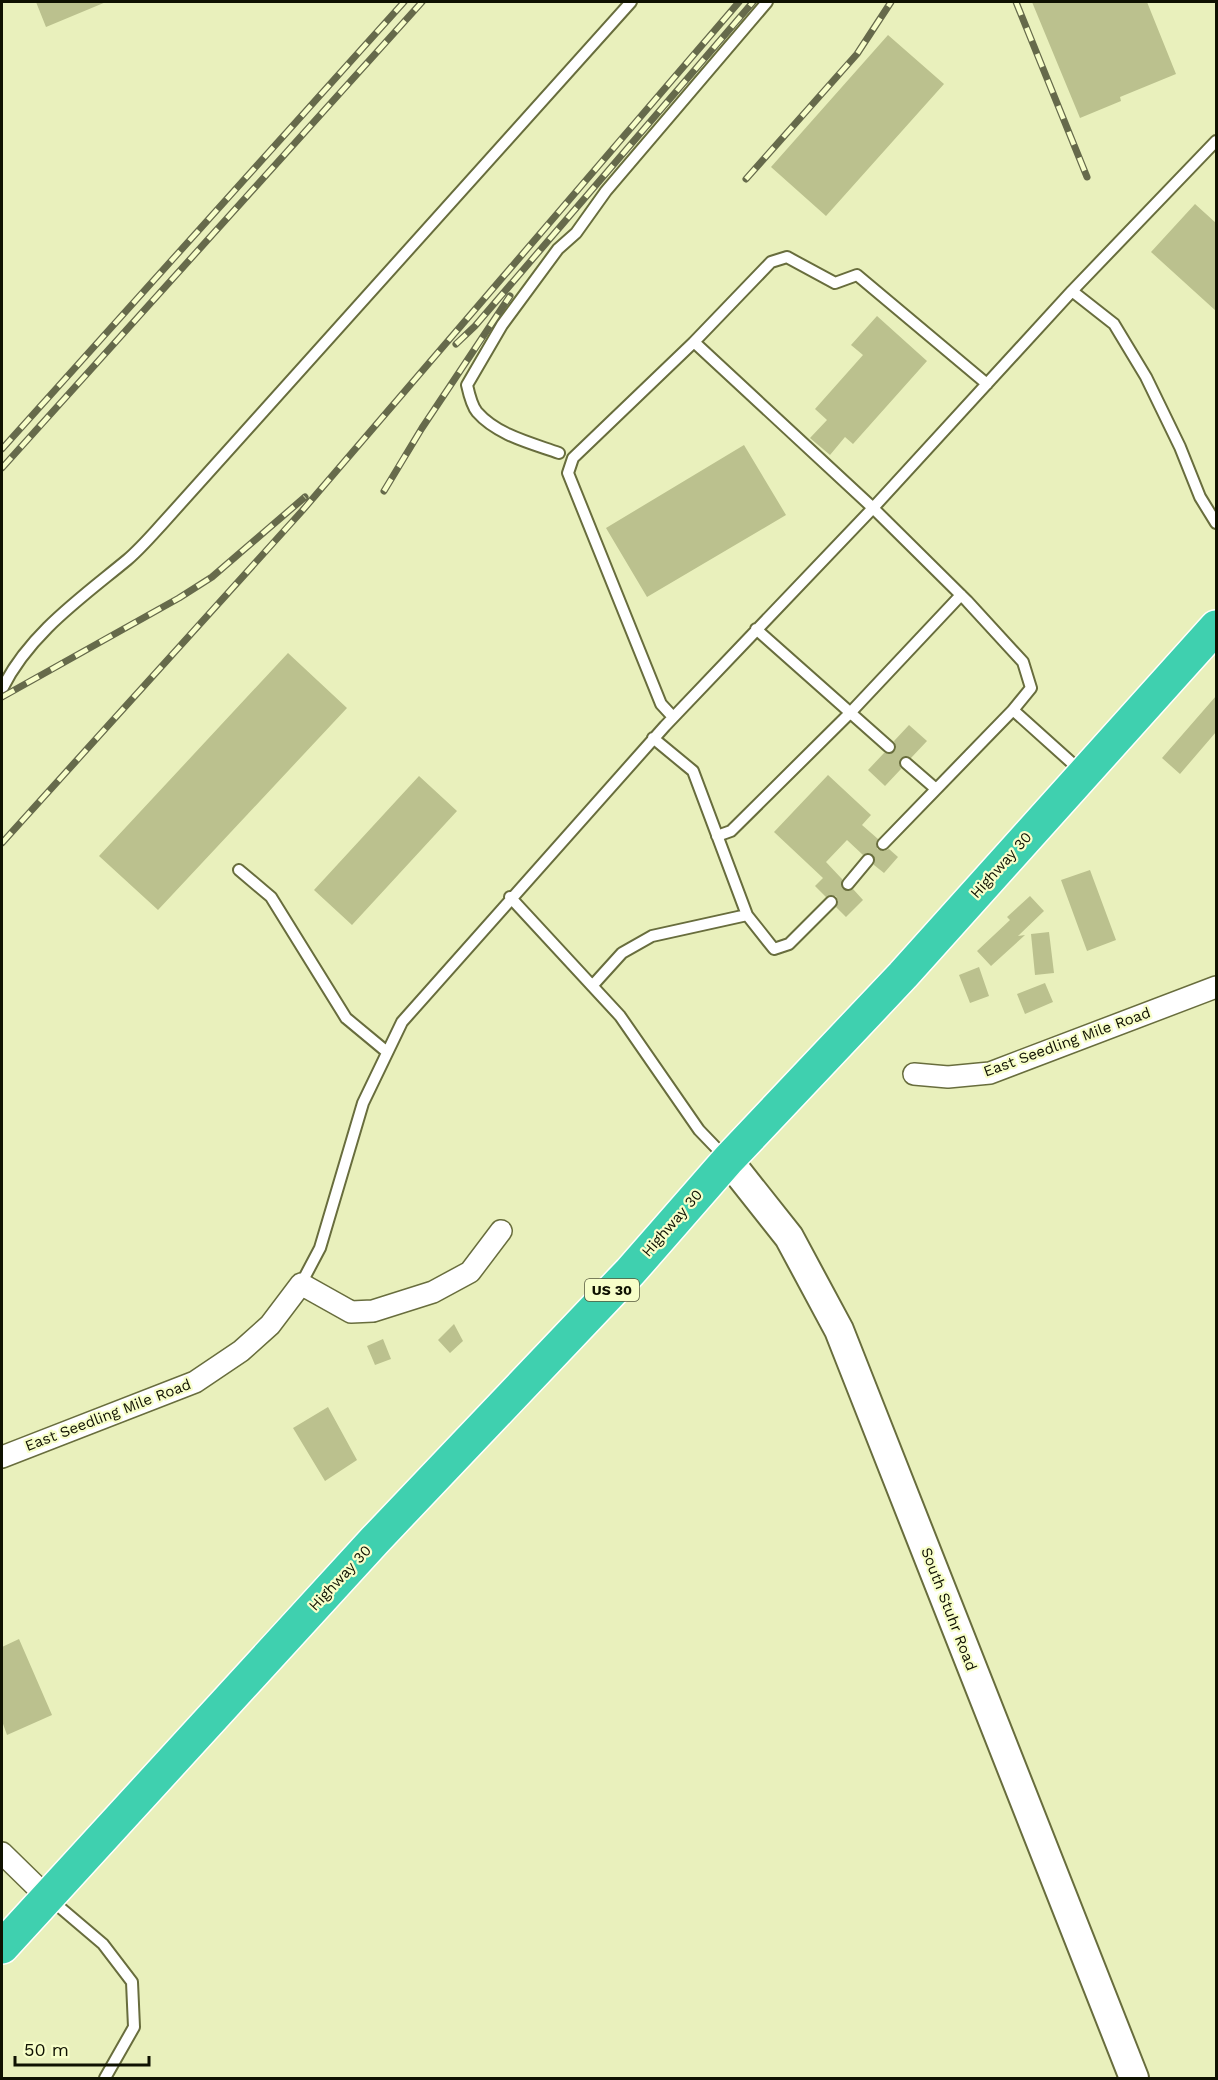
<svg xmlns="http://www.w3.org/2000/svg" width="1218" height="2080" font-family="'Work Sans',sans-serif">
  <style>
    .building { fill: #bbc18e }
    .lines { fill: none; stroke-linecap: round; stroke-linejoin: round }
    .lane-casing { stroke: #686d3d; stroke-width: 14 }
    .street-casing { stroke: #686d3d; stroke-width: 24 }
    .secondary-casing { stroke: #686d3d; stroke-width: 32 }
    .highway-casing { stroke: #fff; stroke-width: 36 }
    .lane { stroke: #fff; stroke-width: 10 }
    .street { stroke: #fff; stroke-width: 21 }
    .secondary { stroke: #fff; stroke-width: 28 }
    .highway { stroke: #3fd0af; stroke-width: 33 }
    .rail-casing { stroke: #666a4b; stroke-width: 7 }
    .rail { stroke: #f7fec9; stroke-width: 4.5; stroke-dasharray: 14; stroke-linecap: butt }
    .labels { text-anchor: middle; stroke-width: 4.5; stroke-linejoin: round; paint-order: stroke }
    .shield { fill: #f7fec9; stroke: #55583d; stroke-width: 1.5 }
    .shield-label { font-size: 14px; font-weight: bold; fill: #0f1101 }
    .street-label { font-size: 15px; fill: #0f1101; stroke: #f7fec9 }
  </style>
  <rect width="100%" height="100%" fill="#e9f0bc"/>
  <!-- building -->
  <path class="building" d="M36 2H106L46 27Z
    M1032 2H1147L1176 74 1120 97 1121 101 1080 118Z
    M888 35 944 84 826 216 771 167Z
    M1195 204 1216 223V311L1151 252Z
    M877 316 927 361 853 444 845 437 830 455 810 438 827 420 815 409 863 355 851 345Z
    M744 445 786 515 647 597 606 528Z
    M288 653 347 708 158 910 99 856Z
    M1216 696V732L1180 774 1162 758Z
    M909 725 927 741 911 758H901L899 762 901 769 885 786 868 770 884 753 894 752 896 748 894 741Z
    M828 775 871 815 862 825 878 839 877 849 884 851 889 849 898 857 884 873 874 865 873 855H863L847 840 826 862 842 879 843 889H853L863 900 846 917 836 907 838 901 836 896 826 897 815 886 823 878 774 832Z
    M419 776 457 811 352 925 314 890Z
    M1090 870 1116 940 1087 951 1061 880Z
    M1030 896 1044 911 1018 936 1025 935 991 966 977 951 1010 920 1007 917Z
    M1049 932 1054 973 1035 975 1031 934Z
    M979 967 989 996 970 1003 959 975Z
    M1045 983 1053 1002 1025 1014 1017 994Z
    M454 1324 463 1341 450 1353 438 1340Z
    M383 1339 391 1359 375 1365 367 1346Z
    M328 1407 357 1460 325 1481 293 1428Z
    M19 1639 52 1715 7 1735 2 1721V1647Z"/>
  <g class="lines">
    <!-- lane casing -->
    <g class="lane-casing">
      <path id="lane" d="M1072 291 1114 324 1146 377 1180 447 1200 497 1216 523
        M694 342 873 508 967 601 1023 662 1031 688 1013 710 1082 772
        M559 453C531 443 497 435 477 412 472 406 469 394 467 385L502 325 558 249 576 233 606 191 767 2
        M756 629 889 747
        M2 689C29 634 81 598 127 560 140 549 152 535 163 523L631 2
        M673 717 661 704 568 473 573 458 694 342 771 262 787 257 835 283 857 275 987 384
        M653 738 693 771 747 915
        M906 763 936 789
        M717 836 731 831 850 713 961 595
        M883 844 1013 710
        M239 870 271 897 346 1018 387 1052
        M848 884 868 860
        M510 897 620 1016 699 1130 725 1157
        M593 985 622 953 652 936 747 915 774 949 789 944 831 902
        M301 1284 320 1248 363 1103 402 1022 665 726 873 508 1072 291 1216 141
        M50 1899 103 1944 132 1982 134 2027 105 2078"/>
    </g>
    <!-- street casing -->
    <g class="street-casing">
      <path id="street" d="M914 1074 948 1077 990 1073 1216 987
        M2 1457 195 1382 241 1351 270 1325 301 1284 351 1312 373 1311 433 1292 470 1272 501 1231
        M2 1853 47 1897"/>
    </g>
    <!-- secondary casing -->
    <g class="secondary-casing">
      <path id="secondary" d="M728 1160 789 1237 839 1330 1134 2078"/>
    </g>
    <!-- highway casing -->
    <g class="highway-casing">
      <path id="highway" d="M2 1947 375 1540 630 1272 728 1160 903 975 1216 627"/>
    </g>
    <!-- lane -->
    <use href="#lane" class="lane"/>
    <!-- street -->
    <use href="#street" class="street"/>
    <!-- secondary -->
    <use href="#secondary" class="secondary"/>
    <!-- highway -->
    <use href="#highway" class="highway"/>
    <!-- rail casing -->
    <g class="rail-casing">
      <path id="rail" d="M1016 2 1087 177
        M746 179 857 54 891 2
        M456 344 475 326 753 2
        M2 449 404 2
        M2 468 422 2
        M384 491 422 428 510 296
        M2 697 179 598 212 577 305 497
        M2 843 302 511 739 2"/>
    </g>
    <!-- rail -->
    <use href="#rail" class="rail"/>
  </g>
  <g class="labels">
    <!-- shield labels -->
    <rect class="shield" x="585" y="1279" width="54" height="22" rx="4.5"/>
    <g class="shield-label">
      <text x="612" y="1295">US 30</text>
    </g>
    <!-- street labels -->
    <g class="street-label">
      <text transform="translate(1001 865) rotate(-48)" y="5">Highway 30</text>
      <text transform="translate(1067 1042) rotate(-20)" y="5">East Seedling Mile Road</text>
      <text transform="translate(672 1223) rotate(-49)" y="5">Highway 30</text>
      <text transform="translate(108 1415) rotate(-21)" y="5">East Seedling Mile Road</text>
      <text transform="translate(340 1578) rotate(-47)" y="5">Highway 30</text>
      <text transform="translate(949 1609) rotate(69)" y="5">South Stuhr Road</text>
    </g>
  </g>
  <!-- border -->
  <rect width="1218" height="2080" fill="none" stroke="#0f1101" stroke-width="6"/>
  <!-- scale -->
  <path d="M15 2056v9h134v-9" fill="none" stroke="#0f1101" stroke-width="3"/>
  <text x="24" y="2056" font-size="18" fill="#0f1101" stroke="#f7fec9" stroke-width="4.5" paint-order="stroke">50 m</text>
</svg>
